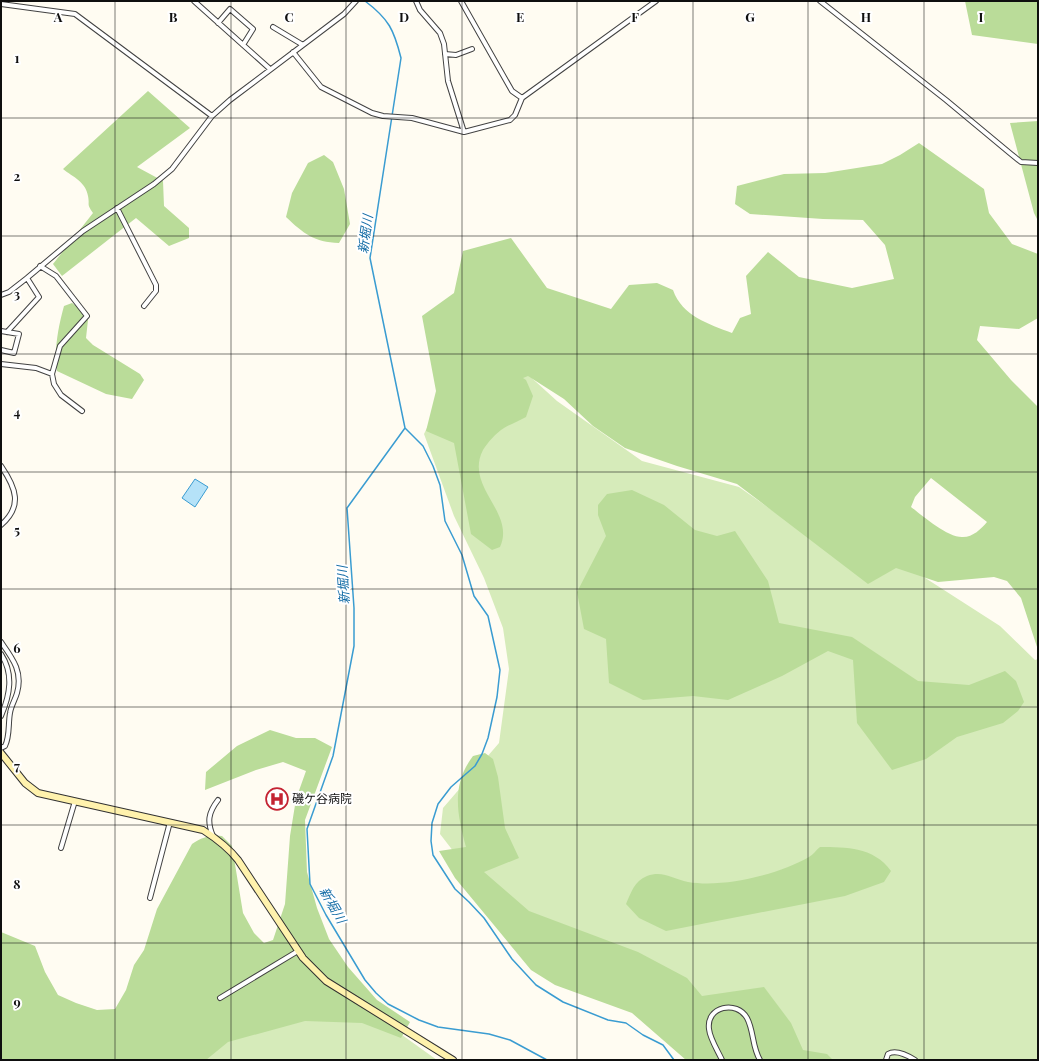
<svg xmlns="http://www.w3.org/2000/svg" width="1039" height="1061" font-family="'Playfair Display','Noto Sans JP',serif">
  <style>
    .green { fill: #d6ebba }
    .forest { fill: #badc99; fill-rule: evenodd }
    .water { fill: #b5e2f8; stroke: #3a9cd1 }
    .lines { fill: none; stroke-linecap: round; stroke-linejoin: round }
    .stream { stroke: #3a9cd1; stroke-width: 1.5 }
    .street-casing { stroke: #424242; stroke-width: 6 }
    .secondary-casing { stroke: #313131; stroke-width: 8 }
    .street { stroke: #fff; stroke-width: 4 }
    .secondary { stroke: #fff2ad; stroke-width: 6 }
    .grid { fill: none; stroke: #0f0f0f; stroke-width: 1; stroke-opacity: 0.55 }
    .labels { text-anchor: middle; stroke-width: 4; stroke-linejoin: round; paint-order: stroke }
    .poi-label { font-size: 12px; fill: #0f0f0f; stroke: #fff; text-anchor: start }
    .water-label { font-size: 13px; font-style: italic; fill: #146da6; stroke: #fff }
    .grid-label { font-size: 13px; text-anchor: middle; font-weight: bold; fill: #0f0f0f; stroke: #fff; stroke-width: 4; stroke-linejoin: round; paint-order: stroke }
  </style>
  <rect width="100%" height="100%" fill="#fffcf2"/>
  <!-- green -->
  <path class="green" d="M524 371 557 401 642 461 739 487 843 560 891 556 1000 626 1035 660 1038 659V1060H791L695 1028 481 887 440 834 443 808 499 743 509 669 503 628 484 578 454 516 424 434 442 397Z
    M335 987 437 1060H154Z"/>
  <!-- forest -->
  <path class="forest" d="M965 1H1038V44L972 35Z
    M148 91 190 128 137 167 163 181 164 206 189 228V238L169 246 136 218 62 276 53 264 93 213C86 203 90 206 88 196 86 182 73 177 63 169Z
    M1038 121V221L1034 213 1010 123Z
    M919 143 984 189 989 213 1012 244 1038 254V318L1019 329 980 326 977 340 1011 380 1038 407V650L1021 598 1007 581 994 577 938 582 896 568 868 584 737 484 677 466 625 448 593 426 564 399 528 376 523 378 526 380 533 396 526 417C519 421 511 424 504 428 496 433 488 442 483 450 464 487 516 512 500 547L492 550 471 534 454 443 426 431 436 391 422 316 454 293 463 251 511 238 547 288 611 309 629 285 657 283 673 290C682 316 709 324 732 333L740 318 751 314 746 276 768 252 799 277 852 288 894 279 885 245 863 220 823 219 750 214 735 204 737 186 784 174 825 173 882 164 900 155ZM931 478 987 522C981 529 973 537 963 537 948 538 923 516 911 507L915 497Z
    M324 155 333 162 344 189 350 224 339 243C314 242 304 234 286 217L292 193 308 163Z
    M72 303 79 308 88 320 86 338 93 345 140 374 144 380 132 399 106 394 57 371C54 349 58 328 64 306Z
    M632 490 664 505 695 530 717 536 735 531 768 581 779 623 852 637 918 681 969 685 1005 671 1016 681 1024 702 1018 711 1003 723 957 737 926 759 892 770 857 723 853 660 828 651 782 676 728 700 693 696 643 700 609 683 606 639 584 629 577 592 606 536 598 515V505L607 494Z
    M270 730 296 738H315L332 747 305 820 307 872 317 908 329 939 348 967 377 1000 410 1022 401 1038 362 1023 305 1021 228 1042 206 1060H1V932L35 946 45 972 58 995 76 1003 97 1010 115 1009 126 990 134 965 144 950 157 909 192 844C202 837 210 835 222 836L232 846 243 913 254 933 264 943 273 940 285 904 290 836 296 799 306 771 283 762 256 770 205 790 206 772 237 746Z
    M485 753 493 759 498 777 505 828 519 858 484 872 529 911 638 952 687 978 702 996 764 987 791 1023 803 1050 827 1054 833 1060H686L632 1013 555 985 531 970 455 878 439 851 466 847C457 814 451 785 473 756Z
    M820 847C846 847 874 847 891 871L884 882 845 896 666 931 639 918 626 904C631 893 634 881 647 876 663 870 673 879 688 882 723 888 778 875 809 857 813 855 816 850 820 847Z"/>
  <!-- water -->
  <path class="water" d="M195 479 208 487 195 507 182 498Z"/>
  <g class="lines">
    <!-- stream -->
    <path class="stream" d="M365 1C389 19 394 30 401 58L370 258 405 428
      M405 428 423 446 433 466 440 485 445 521 462 555 474 596 488 616 500 670 497 697 488 738 482 754 475 766 451 787 438 804 432 823 431 841 433 855 455 889 469 902 484 918 512 959 536 985 563 1002 608 1020 626 1023 643 1035 663 1045 674 1060
      M405 428 347 508 354 608V646L333 756 307 829 310 884 326 915 365 980 376 993 388 1004 419 1020 438 1027 489 1034 510 1040 547 1060"/>
    <!-- street casing -->
    <g class="street-casing">
      <path id="street" d="M194 1 270 69
        M416 1 420 10 440 33 444 44 448 81 464 132
        M461 1 512 91 522 98
        M820 1 946 100 1011 154 1021 162 1038 163
        M1 4 75 14 212 116
        M218 23 230 9 253 29 243 45
        M273 27 303 45
        M293 52 321 87 372 113 383 116 412 118 464 132 510 120 515 115 522 98 656 1
        M445 54 456 55 472 49
        M117 208 156 285V291L144 306
        M40 266 56 276 87 316 60 346 52 374 54 384 61 395 82 411
        M1 295 9 292 27 278 83 231 154 184 172 169 212 116 230 100 344 14 356 1
        M1 331 19 334 14 353 1 350
        M7 332 39 297 27 278
        M1 364 36 368 52 374
        M1 466C16 488 23 506 1 525
        M1 642C13 659 23 672 17 693 15 700 11 706 10 713 8 724 10 736 5 746L1 748
        M1 654C14 674 10 695 1 716
        M213 836C207 822 208 813 218 800
        M61 848 75 801
        M150 898 170 822
        M220 998 298 951
        M722 1060C718 1051 710 1039 709 1029 706 1006 737 1000 747 1018 754 1031 752 1047 760 1060
        M886 1060 888 1054C896 1049 907 1055 915 1060"/>
    </g>
    <!-- secondary casing -->
    <g class="secondary-casing">
      <path id="secondary" d="M1 753 25 783 38 793 203 830C217 839 228 847 238 860L303 958 326 981 453 1060"/>
    </g>
    <!-- street -->
    <use href="#street" class="street"/>
    <!-- secondary -->
    <use href="#secondary" class="secondary"/>
  </g>
  <!-- grid -->
  <path class="grid" d="M115 1V1060M231 1V1060M346 1V1060M462 1V1060M577 1V1060M693 1V1060M808 1V1060M924 1V1060M1 118H1038M1 236H1038M1 354H1038M1 472H1038M1 589H1038M1 707H1038M1 825H1038M1 943H1038"/>
  <!-- icons -->
  <defs>
    <g id="hospital-ring" transform="scale(1.15)"><circle r="9.5" fill="#fff" stroke="#c42332" stroke-width="1.5"/><path d="M-5-5h3v3.5h4V-5h3V5h-3V1.5h-4V5h-3Z" fill="#c42332"/></g>
  </defs>
  <g fill-rule="evenodd">
    <use href="#hospital-ring" x="277" y="799"/>
  </g>
  <g class="labels">
    <!-- poi labels -->
    <g class="poi-label">
      <text x="292" y="803">磯ケ谷病院</text>
    </g>
    <!-- water labels -->
    <g class="water-label">
      <text transform="translate(365 234) rotate(-82)" y="5">新堀川</text>
      <text transform="translate(343 585) rotate(-94)" y="5">新堀川</text>
      <text transform="translate(333 905) rotate(60)" y="5">新堀川</text>
    </g>
  </g>
  <g class="grid-label">
    <text x="58" y="22">A</text>
    <text x="173" y="22">B</text>
    <text x="289" y="22">C</text>
    <text x="404" y="22">D</text>
    <text x="520" y="22">E</text>
    <text x="635" y="22">F</text>
    <text x="750" y="22">G</text>
    <text x="866" y="22">H</text>
    <text x="981" y="22">I</text>
    <text x="17" y="63">1</text>
    <text x="17" y="181">2</text>
    <text x="17" y="299">3</text>
    <text x="17" y="417">4</text>
    <text x="17" y="535">5</text>
    <text x="17" y="653">6</text>
    <text x="17" y="771">7</text>
    <text x="17" y="889">8</text>
    <text x="17" y="1007">9</text>
  </g>
  <!-- border -->
  <rect width="1039" height="1061" fill="none" stroke="#0f0f0f" stroke-width="4"/>
</svg>
